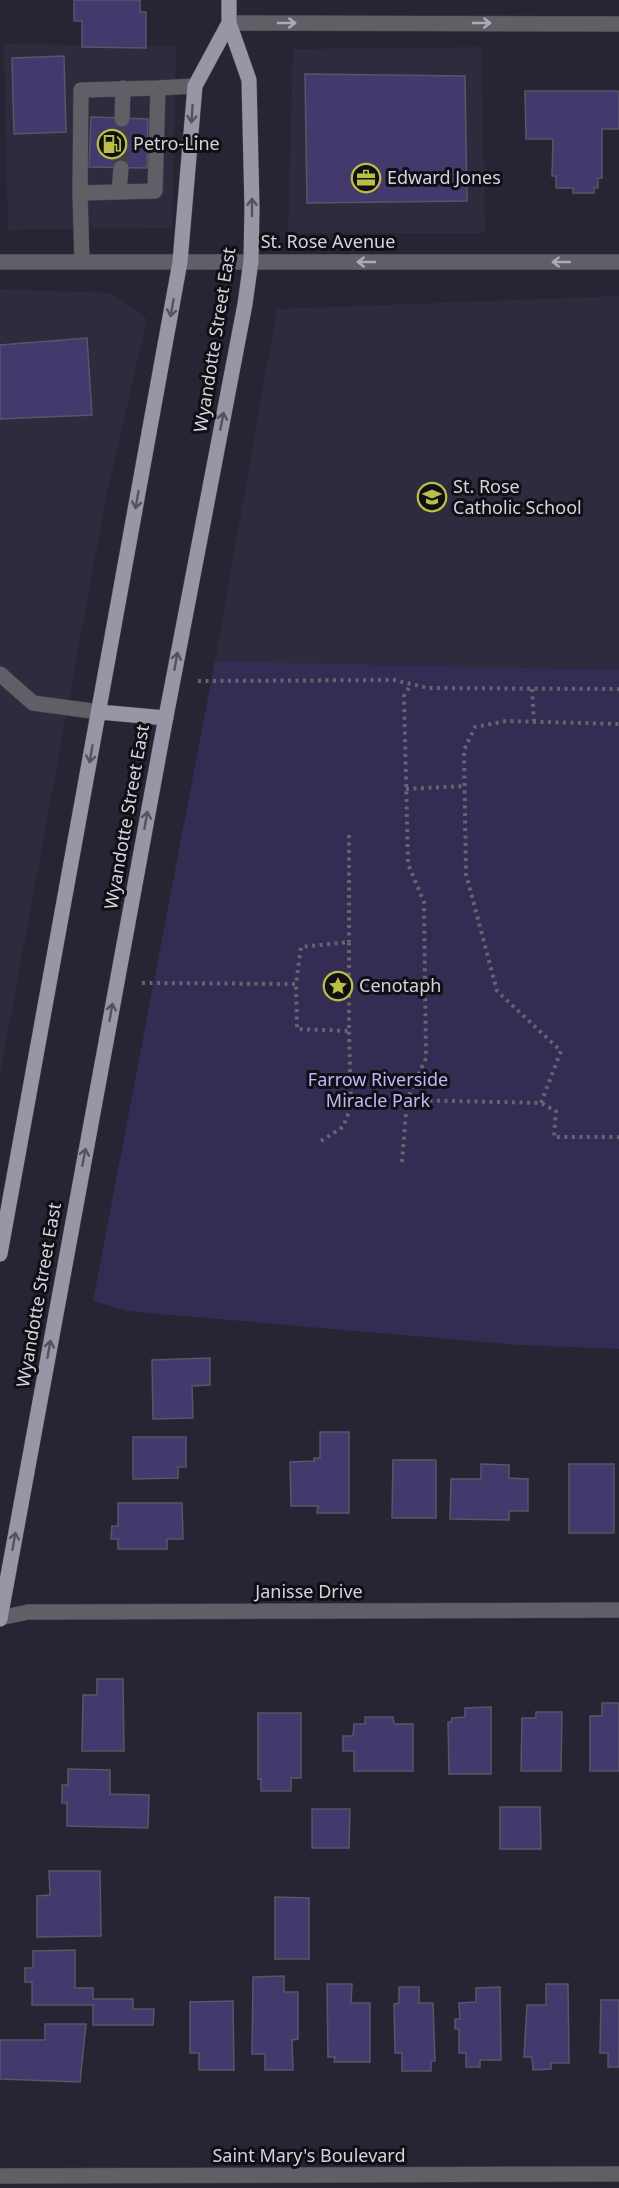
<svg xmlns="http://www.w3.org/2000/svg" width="619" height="2188" font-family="'Noto Sans',sans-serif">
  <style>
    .built { fill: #2e2b3f }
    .green { fill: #342c52 }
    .building { fill: #44396c; stroke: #585666; stroke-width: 1.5 }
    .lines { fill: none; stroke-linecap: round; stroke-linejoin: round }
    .minor-tunnel { stroke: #413f4c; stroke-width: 15; stroke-dasharray: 15 8; stroke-linecap: butt }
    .minor-casing { stroke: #43414e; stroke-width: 16 }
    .major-casing { stroke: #43414e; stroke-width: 16 }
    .path { stroke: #666470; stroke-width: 4; stroke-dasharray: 3 4.5; stroke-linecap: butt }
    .minor { stroke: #605f66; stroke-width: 15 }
    .major { stroke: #9896a5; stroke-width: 15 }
    .oneway { stroke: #acabb3 }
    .oneway2 { stroke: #54525d }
    .labels { text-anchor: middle; stroke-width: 6; stroke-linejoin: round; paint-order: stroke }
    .poi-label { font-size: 18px; fill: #d5d4dd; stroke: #100f15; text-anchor: start }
    .street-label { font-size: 18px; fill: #d5d4dd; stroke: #100f15 }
    .park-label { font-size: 18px; fill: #c1b6f8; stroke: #100f15 }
  </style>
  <rect width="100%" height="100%" fill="#272533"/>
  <!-- built -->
  <path class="built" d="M4 44 176 46 172 228 8 230Z
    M481 47 485 233H288L293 49Z
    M0 289 111 293 147 319 106 498 0 1075Z
    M619 296V670L215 661 277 309Z"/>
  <!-- green -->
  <path class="green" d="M215 661 619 670V1349L520 1345 170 1315 128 1311 93 1301Z"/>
  <!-- building -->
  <path class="building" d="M74 0H140V12H146V48L82 47V21H74Z
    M64 56 66 132 14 134 12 58Z
    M305 74 465 76 467 201 307 203Z
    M525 91H619V129H602V178H598V188H594V193H573V188H556V176H552L553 139H526Z
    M91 117 148 119 147 168 89 167Z
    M87 338 92 415 0 419V345Z
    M210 1358V1385L192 1386 193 1418 153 1419 152 1360Z
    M320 1432H349V1513H317L318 1506H291L290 1462 314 1461V1458H320Z
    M133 1437H186V1467H178V1478L133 1479Z
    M393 1460H436V1518H392Z
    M481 1464 509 1465V1478L528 1479V1511H509V1520L450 1519 451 1479H481Z
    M569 1464H614V1533H569Z
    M118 1503H182L183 1539H167V1549H118V1539H111L112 1526H118Z
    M97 1679H123L124 1751H82L83 1695H97Z
    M602 1703H619V1771H590V1716H602Z
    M491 1707V1774H449L448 1722H451L452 1718 465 1717V1708Z
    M536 1712H562L561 1771H521L522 1718H536Z
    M258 1713H301V1778H291V1791H261V1779H258Z
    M365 1717H393L394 1724H413V1771H354V1751H343V1736H353L354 1724H365Z
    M68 1769 110 1770V1794L149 1795 148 1828 67 1826V1803H62V1785H68Z
    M500 1807H540L541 1849H500Z
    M312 1809H350L349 1848H312Z
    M49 1871H100L101 1936 37 1937V1896L50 1895Z
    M275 1897 309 1898V1959H275Z
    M75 1950V1988H93V1999H133V2009H154L153 2025H93V2005H32V1982H25V1968H33V1951Z
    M284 1976V1992H298V2039L292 2040 293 2070H265V2054H252L253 1977Z
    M327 1984H352L351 2003H370V2062H334L335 2057H328Z
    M546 1984H568L569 2063H551V2069L533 2070 532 2057H524L527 2005H546Z
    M399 1987H419V2003H433L435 2061H431V2071H402V2053H395L394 2004 399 2003Z
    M500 1987 501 2060H480V2067H466V2053H459V2029H455V2019H460L459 2003 476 2002V1988Z
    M601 2000H619V2067H608V2053H600Z
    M233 2001 234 2070H199V2053H190V2002Z
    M45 2024H86L80 2082 0 2079V2040H45Z"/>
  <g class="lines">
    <!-- minor-tunnel -->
    <path class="minor-tunnel" d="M121 168 122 119"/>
    <!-- minor casing -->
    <g class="minor-casing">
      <path id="minor" d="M229 23 619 24
        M122 119 123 88
        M119 192 121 168
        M80 193 81 90 158 88
        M0 262H619
        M82 262 80 193 155 191 158 88 195 86
        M0 674 33 703 99 712
        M0 1618 28 1612H53L619 1610
        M0 2176 619 2174"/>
    </g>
    <!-- major casing -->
    <g class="major-casing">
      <path id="major" d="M99 712 166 718
        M0 1254 180 262 195 86 229 23
        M0 1619 161 743 245 304 251 261 252 208 249 80 229 23V0"/>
    </g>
    <!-- path -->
    <path class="path" d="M198 681 394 680 428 688 619 689
      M532 689 534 721
      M406 789 465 786
      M349 835V942
      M142 983 296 984 301 947 349 942V1031L297 1029 296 984
      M407 1100 541 1103 556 1111 554 1137H619
      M541 1103 561 1051 497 991 466 874 464 750 475 727 506 721 619 724
      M321 1141 343 1127 351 1107 349 1031
      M402 1162 407 1100 426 1058 424 902 408 864 404 696 411 684"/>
    <!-- minor -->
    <use href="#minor" class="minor"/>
    <!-- major -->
    <use href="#major" class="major"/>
  </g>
  <!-- one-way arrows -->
  <defs><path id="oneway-shaft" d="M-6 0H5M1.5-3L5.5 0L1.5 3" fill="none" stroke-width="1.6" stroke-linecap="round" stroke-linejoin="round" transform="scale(1.5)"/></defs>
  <g class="oneway">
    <use href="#oneway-shaft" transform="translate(287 23)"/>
    <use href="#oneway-shaft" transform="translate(482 23)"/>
    <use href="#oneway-shaft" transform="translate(366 262) rotate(180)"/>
    <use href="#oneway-shaft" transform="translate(561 262) rotate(180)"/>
  </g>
  <g class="oneway2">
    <use href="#oneway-shaft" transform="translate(192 114) rotate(94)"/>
    <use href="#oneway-shaft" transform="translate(252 207) rotate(-90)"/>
    <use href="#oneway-shaft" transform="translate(172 308) rotate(100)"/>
    <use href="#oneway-shaft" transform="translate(222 421) rotate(-79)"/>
    <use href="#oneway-shaft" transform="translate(137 500) rotate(100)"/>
    <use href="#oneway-shaft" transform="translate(176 661) rotate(-80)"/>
    <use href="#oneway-shaft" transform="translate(91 754) rotate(100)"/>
    <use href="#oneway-shaft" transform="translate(146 820) rotate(-80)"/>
    <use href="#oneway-shaft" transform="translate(111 1012) rotate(-80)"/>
    <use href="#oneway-shaft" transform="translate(84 1157) rotate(-79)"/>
    <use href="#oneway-shaft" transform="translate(49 1349) rotate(-80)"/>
    <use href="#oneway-shaft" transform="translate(14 1541) rotate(-80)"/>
  </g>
  <!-- icons -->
  <defs>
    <g id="fuel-ring" transform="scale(1.5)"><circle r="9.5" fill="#100f15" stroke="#bbc045" stroke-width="1.5"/><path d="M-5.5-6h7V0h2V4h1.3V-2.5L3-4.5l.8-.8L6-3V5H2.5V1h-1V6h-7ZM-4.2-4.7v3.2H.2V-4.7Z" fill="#bbc045"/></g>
    <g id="office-ring" transform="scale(1.5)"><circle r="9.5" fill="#100f15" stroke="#bbc045" stroke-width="1.5"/><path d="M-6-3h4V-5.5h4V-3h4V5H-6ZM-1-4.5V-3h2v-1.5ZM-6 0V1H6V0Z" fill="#bbc045"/></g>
    <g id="school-ring" transform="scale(1.5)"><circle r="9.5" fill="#100f15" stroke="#bbc045" stroke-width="1.5"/><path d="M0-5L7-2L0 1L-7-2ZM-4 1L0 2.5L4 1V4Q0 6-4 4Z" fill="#bbc045"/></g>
    <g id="sight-ring" transform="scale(1.5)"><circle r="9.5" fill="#100f15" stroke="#bbc045" stroke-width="1.5"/><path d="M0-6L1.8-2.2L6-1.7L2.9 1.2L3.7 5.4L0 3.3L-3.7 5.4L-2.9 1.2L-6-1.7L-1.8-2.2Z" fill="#bbc045"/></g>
  </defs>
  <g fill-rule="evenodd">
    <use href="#fuel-ring" x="112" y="144"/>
    <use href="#office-ring" x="366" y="178"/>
    <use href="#school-ring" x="432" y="497"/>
    <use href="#sight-ring" x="338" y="986"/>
  </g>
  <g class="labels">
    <!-- poi labels -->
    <g class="poi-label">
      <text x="133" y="150">Petro-Line</text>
      <text x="387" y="184">Edward Jones</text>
      <text x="453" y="493">St. Rose<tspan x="453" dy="21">Catholic School</tspan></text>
      <text x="359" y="992">Cenotaph</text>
    </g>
    <!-- street labels -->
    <g class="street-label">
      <text x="328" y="248">St. Rose Avenue</text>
      <text transform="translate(215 340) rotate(-81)" y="6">Wyandotte Street East</text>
      <text transform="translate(127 817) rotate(-80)" y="6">Wyandotte Street East</text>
      <text transform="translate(39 1295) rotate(-80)" y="6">Wyandotte Street East</text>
      <text x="309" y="1598">Janisse Drive</text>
      <text x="309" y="2162">Saint Mary's Boulevard</text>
    </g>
    <!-- park labels -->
    <g class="park-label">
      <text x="378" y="1086">Farrow Riverside<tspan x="378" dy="21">Miracle Park</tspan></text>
    </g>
  </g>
</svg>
